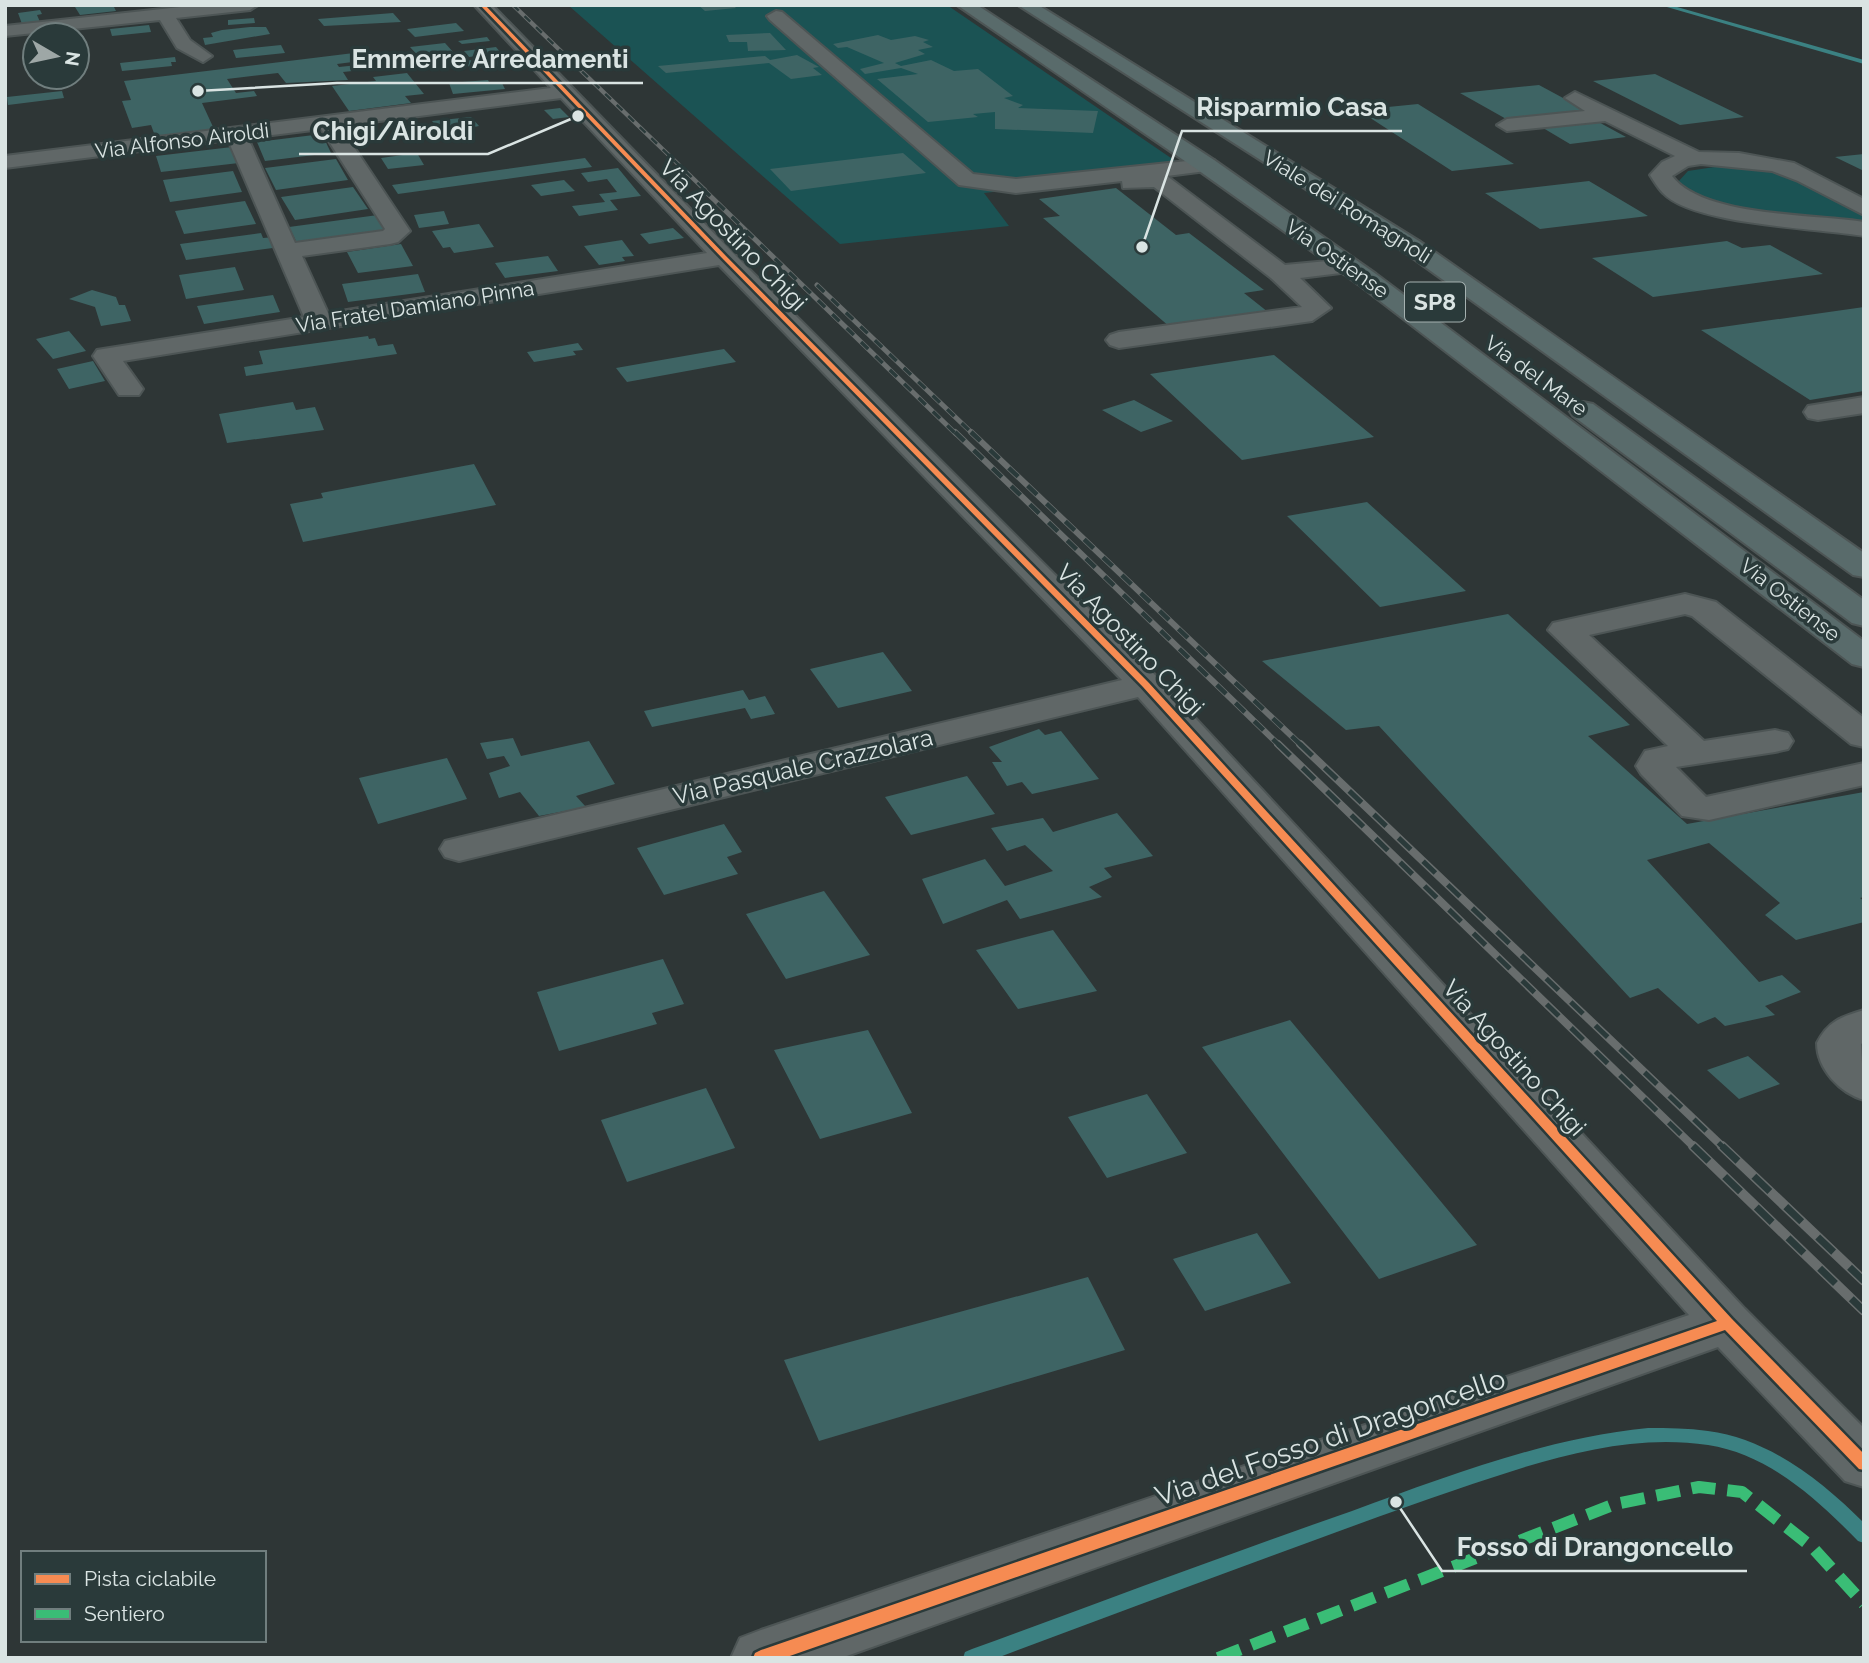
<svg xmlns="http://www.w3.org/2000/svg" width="1869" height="1663" font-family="Raleway,sans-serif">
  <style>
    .green { fill: #1b5354 }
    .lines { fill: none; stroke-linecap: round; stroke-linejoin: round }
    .stream { fill: #3b8182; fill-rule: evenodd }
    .building { fill: #3e6464 }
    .minor-casing { stroke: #4d5555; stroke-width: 4 }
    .major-casing { stroke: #4d5555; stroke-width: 4 }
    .minor { fill: #606767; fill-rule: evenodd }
    .major { fill: #596b6b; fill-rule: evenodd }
    .rail-far4-casing { stroke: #686d6d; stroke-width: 4.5 }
    .rail-far3-casing { stroke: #686d6d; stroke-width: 5 }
    .rail-far2-casing { stroke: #686d6d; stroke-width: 6 }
    .rail-far1-casing { stroke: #686d6d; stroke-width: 8 }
    .rail-casing { stroke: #686d6d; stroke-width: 10 }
    .rail-far4 { stroke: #2a3a3a; stroke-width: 2.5; stroke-dasharray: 8; stroke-linecap: butt }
    .rail-far3 { stroke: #2a3a3a; stroke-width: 3.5; stroke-dasharray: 10; stroke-linecap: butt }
    .rail-far2 { stroke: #2a3a3a; stroke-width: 4.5; stroke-dasharray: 13; stroke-linecap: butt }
    .rail-far1 { stroke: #2a3a3a; stroke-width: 5; stroke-dasharray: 17; stroke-linecap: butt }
    .rail { stroke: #2a3a3a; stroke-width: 7; stroke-dasharray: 22; stroke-linecap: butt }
    .quiet { stroke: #3abd76; stroke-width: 12; stroke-dasharray: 24 12; stroke-linecap: butt }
    .cycleway-casing { stroke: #2a3a3a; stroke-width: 5 }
    .cycleway { fill: #f68b52; fill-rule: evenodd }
    .labels { text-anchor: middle; stroke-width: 7; stroke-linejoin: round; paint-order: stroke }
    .far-street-label { font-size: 21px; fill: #dae4e3; stroke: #2a3a3a }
    .shield { fill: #2a3a3a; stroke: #a5b1b0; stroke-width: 2 }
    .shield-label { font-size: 23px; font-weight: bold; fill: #dae4e3 }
    .street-label { font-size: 24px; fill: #dae4e3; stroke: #2a3a3a }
    .near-street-label { font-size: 28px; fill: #dae4e3; stroke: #2a3a3a }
    .leader { fill: none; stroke: #dae4e3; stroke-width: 2.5 }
    .callout-dot { fill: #dae4e3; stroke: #2a3a3a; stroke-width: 2.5 }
    .callout-label { font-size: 26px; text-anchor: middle; font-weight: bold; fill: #dae4e3; stroke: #2a3a3a; stroke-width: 7; stroke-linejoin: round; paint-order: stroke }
  </style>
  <rect width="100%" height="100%" fill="#2e3636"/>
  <!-- green -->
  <path class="green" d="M568 5H947L1190 171 984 193 1009 226 840 244Z
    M1721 166 1763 169 1790 176 1864 214V224L1821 216 1738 209 1689 194 1678 182 1688 171Z"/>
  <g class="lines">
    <!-- stream -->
    <path class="stream" d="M1660 5H1670L1864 60V64Z
      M1648 1428C1668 1428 1688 1428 1708 1431 1769 1439 1821 1480 1864 1523V1543L1858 1541C1817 1499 1768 1454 1708 1445 1622 1432 1535 1463 1455 1490 1408 1506 1361 1523 1315 1540 1209 1579 1103 1618 997 1658H963L965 1652 972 1649C1098 1603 1225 1555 1352 1511 1448 1476 1546 1438 1648 1428Z"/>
  </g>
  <!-- building -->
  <path class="building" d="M94 5H113L116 11 80 15 75 7Z
    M698 5H733L736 8 705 11Z
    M40 10 42 14 37 15 40 22 22 24 18 13Z
    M393 13 401 22 324 26 318 19Z
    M254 18 255 23 228 25V20Z
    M456 23 464 31 415 37 407 29Z
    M149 25 151 32 112 36 110 29Z
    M250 27H266L270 34 205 45 203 38 213 37 211 33 222 30Z
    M770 33 786 50 748 51 747 42H729L726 35Z
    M878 35 891 40 915 36 929 40 923 42 933 47 918 50 925 54 895 63 901 66 931 60 954 71 978 69 1013 96 1004 98 1023 105 1018 108 1098 111 1093 133 995 129V112L973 114 978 117 928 122 877 79 918 74 901 68 865 74 860 69 884 63 847 47 838 48 833 44Z
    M487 37 490 41 462 44 458 41Z
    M445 43 454 53 419 57 410 47Z
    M281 45 285 53 236 58 233 50Z
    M496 47 501 53 469 57 464 51Z
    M362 52 368 60 337 64 339 67 358 65 362 70 343 72 348 80 286 83 278 73 227 79 236 93 254 91 257 96 202 103 214 129 155 136 151 125 132 128 122 101 131 100 124 81Z
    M797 55 819 67 813 68 822 75 791 79 769 63 666 73 658 66 765 56 770 60Z
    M505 56 513 65 470 68 464 61Z
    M175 57 176 62H171L172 66 122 71 120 63Z
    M407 73 424 94 405 96 411 103 349 111 332 86 376 81 373 77Z
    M1655 74 1744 117 1680 125 1593 81Z
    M488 80 490 84 502 83 505 89 453 94 449 83Z
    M1539 85 1589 112 1508 120 1460 93Z
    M62 91 64 98 8 105 7 97Z
    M1418 104 1514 164 1452 171 1358 110Z
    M560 108 569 117 553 119 544 110Z
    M471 117 479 126 469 128 472 132 443 135 432 121Z
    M1593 119 1626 137 1570 144 1538 125Z
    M322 134 331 153 265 161 257 142Z
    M232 147 239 163 161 172 156 156Z
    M417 153 424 165 388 169 381 158Z
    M903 153 926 173 791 191 770 169Z
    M1864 154V171L1835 157Z
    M585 158 592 167 398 194 392 185Z
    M336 159 348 180 276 190 265 168Z
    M618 168 641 196 610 200 618 210 579 216 572 206 605 202 599 194 617 192 607 179 588 182 581 173Z
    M233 171 242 192 170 202 163 180Z
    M564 180 575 191 541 196 531 185Z
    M1589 181 1648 216 1540 229 1485 193Z
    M353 187 368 209 295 220 281 197Z
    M1116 188 1176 235 1189 233 1264 290 1244 293 1268 312 1170 327 1043 218 1060 216 1039 199Z
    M245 201 256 224 184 234 175 211Z
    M444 211 449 224 419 228 414 215Z
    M378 215 387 231 297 243 289 227Z
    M479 224 494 247 454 253 450 247 443 248 432 231Z
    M673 228 684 238 649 244 640 234Z
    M261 233 263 238 275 237 280 247 186 260 180 244Z
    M622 240 634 256 622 257 625 261 599 265 584 246Z
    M1727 241 1742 248 1770 245 1823 274 1653 297 1592 258Z
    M401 244 413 266 358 273 347 252Z
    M548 256 558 271 505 278 495 263Z
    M235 267 244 290 186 299 179 275Z
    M418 274 425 292 348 302 342 284Z
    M92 290 116 297 119 305H125L131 321 101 326 95 307 69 299Z
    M273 295 280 312 204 324 197 306Z
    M1864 307V391L1810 400 1701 330Z
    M69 331 86 351 53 359 36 339Z
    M368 336 369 339 375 338 378 346 393 344 397 354 246 376 244 367 263 364 259 351Z
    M578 343 583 350 573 351 576 355 534 362 527 352Z
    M724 349 736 362 627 382 616 368Z
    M1274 355 1374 437 1242 460 1150 374Z
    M93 361 105 381 69 389 57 369Z
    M1134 400 1173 421 1141 432 1102 410Z
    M293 402 296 410 315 407 324 430 227 443 219 414Z
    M474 464 496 505 303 542 290 504 323 498 321 493Z
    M1367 502 1466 591 1380 607 1287 516Z
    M1508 614 1630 725 1588 736 1687 824 1864 792V897L1860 898 1864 901V922L1796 940 1765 915 1780 903 1709 843 1647 860 1759 982 1782 975 1801 992 1765 1006 1775 1015 1725 1026 1715 1017 1698 1024 1658 988 1630 998 1379 726 1346 730 1262 661Z
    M883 652 912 691 838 708 810 669Z
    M743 690 749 700 765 696 775 714 751 719 745 708 652 727 644 711Z
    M1039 729 1045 735 1061 731 1099 779 1032 794 1022 782 1007 786 992 762H1002L989 747Z
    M513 738 521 756 589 741 615 784 576 796 586 807 539 816 520 792 499 798 489 773 510 766 504 756 487 759 480 743Z
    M447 758 467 799 378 824 359 778Z
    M967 776 995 814 911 835 885 797Z
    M1117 813 1153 856 1104 868 1112 877 1089 887 1102 897 1020 919 1007 900 943 924 922 879 985 859 1005 886 1053 871 1025 845 1007 851 991 828 1043 818 1053 832Z
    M724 824 742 852 727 857 738 874 664 895 637 848Z
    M824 891 870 955 786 979 746 914Z
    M1053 930 1097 991 1018 1009 976 950Z
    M663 959 684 1004 652 1013 657 1024 559 1051 537 992Z
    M1290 1020 1477 1245 1379 1279 1202 1047Z
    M868 1030 912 1113 820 1139 774 1050Z
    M1748 1056 1780 1084 1739 1099 1707 1070Z
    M706 1088 735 1148 627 1182 601 1120Z
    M1147 1094 1187 1153 1107 1178 1068 1117Z
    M1257 1233 1291 1283 1205 1311 1173 1259Z
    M1088 1277 1125 1350 819 1441 784 1360Z"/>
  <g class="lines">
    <!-- minor casing -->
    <g class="minor-casing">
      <path id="minor" d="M199 5H258L250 10 176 18 190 40 212 56 203 62 177 48 160 20 5 36V26Z
        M474 5H492L732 252 1158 678 1745 1309 1864 1428V1487L1845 1481 1718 1347 841 1658H731L740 1638 761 1630 1689 1315 1138 697 459 861 445 857 440 849 445 841 1122 680 719 265 123 361 143 389 139 395H119L93 356 97 350 304 317 228 140 5 168V156L551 88ZM561 98 707 253 328 313 302 256 390 244 398 242 410 231 340 126ZM321 129 385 229 383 231 295 243 248 138Z
        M776 11 782 12 973 174 1016 179 1206 159 1214 160 1217 165 1214 170 1167 176 1285 265 1349 259 1357 261 1361 266 1357 271 1300 278 1331 308 1312 321 1119 348 1110 345 1106 340 1110 335 1119 332 1302 307 1271 278 1154 187 1123 188 1122 181 1016 193 959 185 770 20 767 16Z
        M1575 92 1699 152 1739 153 1794 163 1864 199V215L1798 181 1772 171 1701 164 1688 166 1672 176C1702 217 1815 214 1864 222V236C1818 228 1693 225 1663 193 1658 188 1654 181 1650 175L1662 162 1675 156 1605 121 1507 131 1497 125 1507 119 1585 111 1565 98Z
        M1864 397V413L1818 420 1808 418 1804 412 1808 406Z
        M1685 594 1716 602 1864 718V747L1851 744 1692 616 1685 614 1589 635 1704 741 1775 730 1788 733 1793 741 1788 749 1775 752 1676 767 1706 797 1864 763V785L1709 820 1682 816 1641 774 1636 766 1645 751 1668 746 1548 630 1553 623Z
        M1864 1010V1042L1861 1044 1864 1100C1840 1093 1817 1069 1817 1043 1828 1021 1841 1017 1864 1010Z"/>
    </g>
    <!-- major casing -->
    <g class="major-casing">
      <path id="major" d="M957 5H977L1214 160 1376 274 1864 641V667L1852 664 1358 284 1198 170Z
        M1018 5H1038L1419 241 1864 553V577L1853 575 1403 251Z
        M1583 402 1593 404 1864 600V626L1852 623 1573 416 1569 410 1573 404Z"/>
    </g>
    <!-- minor -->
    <use href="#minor" class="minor"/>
    <!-- major -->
    <use href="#major" class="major"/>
    <!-- rail-far4 casing -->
    <g class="rail-far4-casing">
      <path id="rail-far4" d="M513 5 705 190"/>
    </g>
    <!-- rail-far3 casing -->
    <g class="rail-far3-casing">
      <path id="rail-far3" d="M703 189 956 434
        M817 285 973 434"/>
    </g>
    <!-- rail-far2 casing -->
    <g class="rail-far2-casing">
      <path id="rail-far2" d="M955 432 1280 746
        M971 432 1302 746"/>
    </g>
    <!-- rail-far1 casing -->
    <g class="rail-far1-casing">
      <path id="rail-far1" d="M1278 744 1695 1148
        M1300 744 1724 1148"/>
    </g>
    <!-- rail casing -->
    <g class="rail-casing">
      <path id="rail" d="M1693 1146 1864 1311
        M1722 1146 1864 1281"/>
    </g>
    <!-- rail-far4 -->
    <use href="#rail-far4" class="rail-far4"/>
    <!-- rail-far3 -->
    <use href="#rail-far3" class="rail-far3"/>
    <!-- rail-far2 -->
    <use href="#rail-far2" class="rail-far2"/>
    <!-- rail-far1 -->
    <use href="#rail-far1" class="rail-far1"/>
    <!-- rail -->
    <use href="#rail" class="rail"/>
    <!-- quiet -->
    <path class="quiet" d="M1218 1658 1615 1504 1699 1487 1742 1492 1812 1547 1864 1604"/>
    <!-- cycleway casing -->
    <g class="cycleway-casing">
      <path id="cycleway" d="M480 5H485L726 256 1149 683 1732 1319 1864 1454V1470L1859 1469 1725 1330 784 1658H753L755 1653 761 1650 1717 1321 1143 687 722 258Z"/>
    </g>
    <!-- cycleway -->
    <use href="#cycleway" class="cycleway"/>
  </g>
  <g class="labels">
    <!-- far-street labels -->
    <g class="far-street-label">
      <text transform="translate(182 141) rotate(-7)" y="7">Via Alfonso Airoldi</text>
      <text transform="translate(1347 207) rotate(32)" y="7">Viale dei Romagnoli</text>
      <text transform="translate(1337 259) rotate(35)" y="7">Via Ostiense</text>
      <text transform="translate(415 307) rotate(-9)" y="7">Via Fratel Damiano Pinna</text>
      <text transform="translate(1536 376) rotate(36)" y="7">Via del Mare</text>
      <text transform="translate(1790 600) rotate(38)" y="7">Via Ostiense</text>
    </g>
    <!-- shield labels -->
    <rect class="shield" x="1405" y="282.5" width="60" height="39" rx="5"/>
    <g class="shield-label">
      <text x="1435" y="310">SP8</text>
    </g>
    <!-- street labels -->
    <g class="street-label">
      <text transform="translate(733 235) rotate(46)" y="8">Via Agostino Chigi</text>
      <text transform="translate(1130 640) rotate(46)" y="8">Via Agostino Chigi</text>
      <text transform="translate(803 767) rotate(-13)" y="8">Via Pasquale Crazzolara</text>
      <text transform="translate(1514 1058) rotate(48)" y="8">Via Agostino Chigi</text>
    </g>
    <!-- near-street labels -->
    <g class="near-street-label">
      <text transform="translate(1330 1437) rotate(-19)" y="10">Via del Fosso di Dragoncello</text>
    </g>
  </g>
  <!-- callouts -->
  <path class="leader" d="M198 91L337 83H643M1142 247L1182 131H1402M578 116L488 154H299M1396 1502L1442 1571H1747"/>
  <g class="callout-dot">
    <circle cx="198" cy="91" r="7"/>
    <circle cx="1142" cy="247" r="7"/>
    <circle cx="578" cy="116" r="7"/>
    <circle cx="1396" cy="1502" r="7"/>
  </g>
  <g class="callout-label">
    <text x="490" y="68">Emmerre Arredamenti</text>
    <text x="1292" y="116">Risparmio Casa</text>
    <text x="393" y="140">Chigi/Airoldi</text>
    <text x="1595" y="1556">Fosso di Drangoncello</text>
  </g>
  <!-- border -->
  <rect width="1869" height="1663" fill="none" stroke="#dae4e3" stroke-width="14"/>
  <!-- legend -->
  <rect x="21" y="1551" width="245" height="91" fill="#2a3a3a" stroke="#707e7e" stroke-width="2"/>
  <rect x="35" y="1574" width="35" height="10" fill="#f68b52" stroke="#707e7e" stroke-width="2"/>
  <text x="84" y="1586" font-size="21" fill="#dae4e3">Pista ciclabile</text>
  <rect x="35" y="1609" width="35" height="10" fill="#3abd76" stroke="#707e7e" stroke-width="2"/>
  <text x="84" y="1621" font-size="21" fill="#dae4e3">Sentiero</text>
  <!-- north arrow -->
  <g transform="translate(56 56) rotate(99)"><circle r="33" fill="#2a3a3a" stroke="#707e7e" stroke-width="2"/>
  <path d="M0-5L12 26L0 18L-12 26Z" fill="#9ea7a6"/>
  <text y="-10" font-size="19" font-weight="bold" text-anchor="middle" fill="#dae4e3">N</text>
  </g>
</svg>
